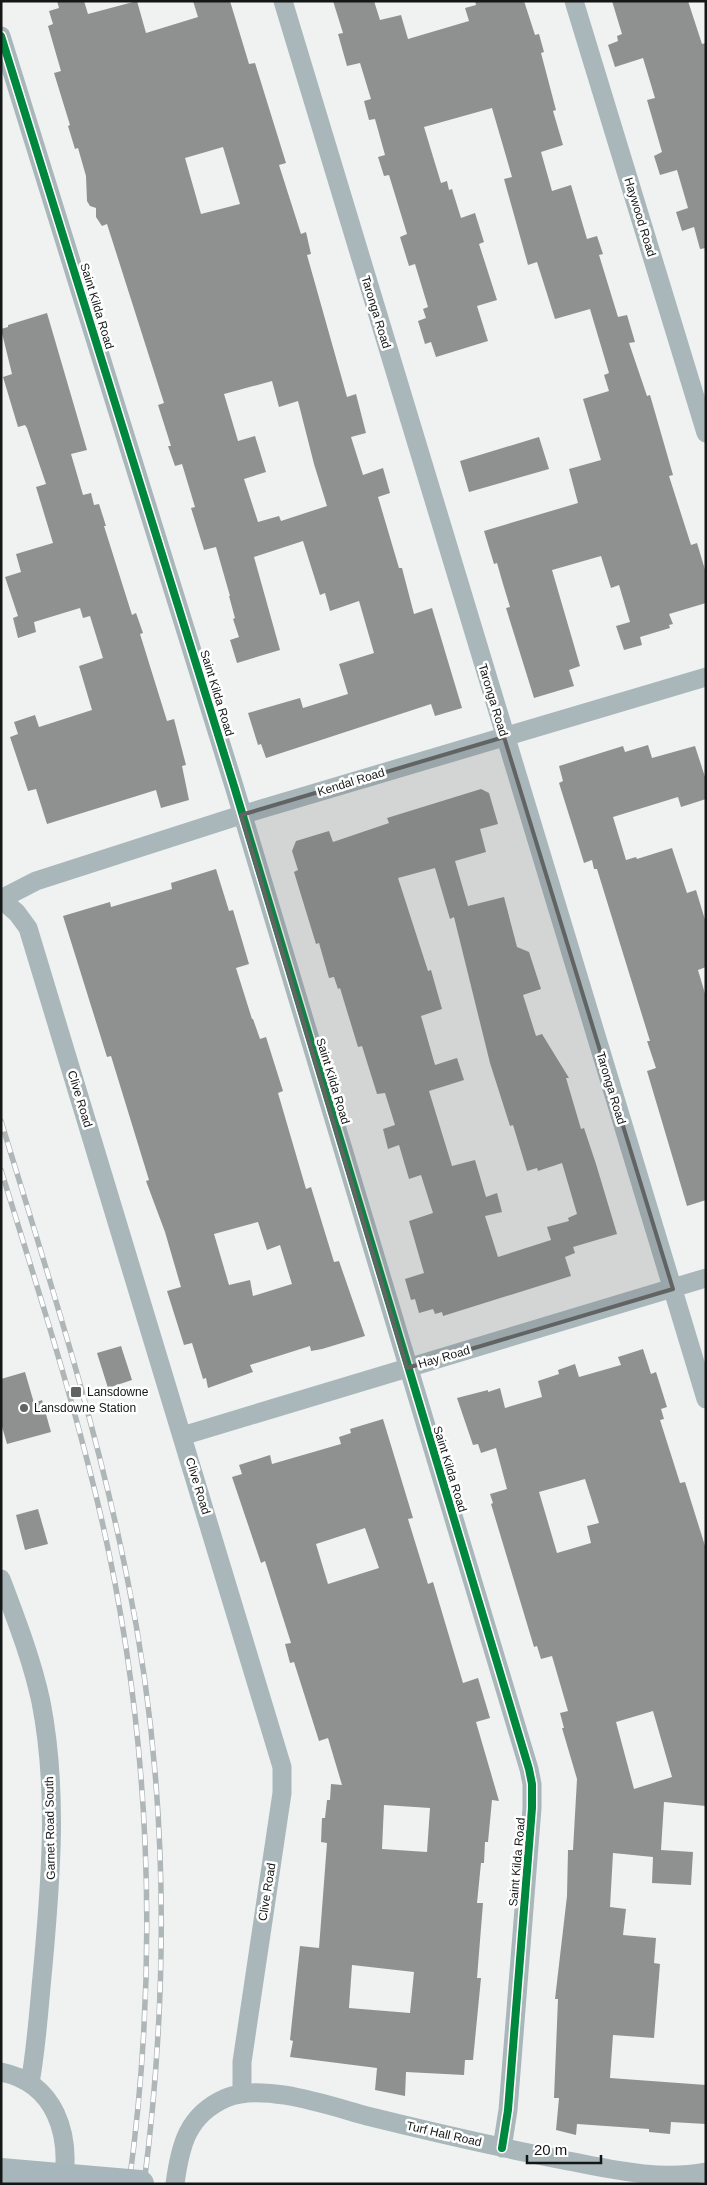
<svg xmlns="http://www.w3.org/2000/svg" width="707" height="2185" font-family="Arial,sans-serif">
  <style>
    .building { fill: #8f9190; fill-rule: evenodd }
    .lines { fill: none; stroke-linecap: round; stroke-linejoin: round }
    .street { stroke: #a9b7bb; stroke-width: 19 }
    .rail-casing { stroke: #afb6b8; stroke-width: 5.5 }
    .rail { stroke: #fff; stroke-width: 4; stroke-dasharray: 11; stroke-linecap: butt }
    .primary-bridge { stroke: #a6b6ba; stroke-width: 28 }
    .cycleway-casing { stroke: #fff; stroke-width: 11 }
    .cycleway { stroke: #00873e; stroke-width: 8 }
    .marked { fill: #616463; fill-opacity: 0.2; stroke: #616463; stroke-width: 4; stroke-linejoin: round }
    .poi-dot { fill: #616463; stroke: #fff; stroke-width: 2 }
    .labels { text-anchor: middle; stroke-width: 5; stroke-linejoin: round; paint-order: stroke }
    .street-label { font-size: 12px; fill: #151717; stroke: #fff }
    .poi-label { font-size: 12px; fill: #151717; stroke: #fff; text-anchor: start }
  </style>
  <rect width="100%" height="100%" fill="#eff2f1"/>
  <!-- building -->
  <path class="building" d="M57 1H84L88 14 137 1 146 33 198 17 193 1H230L249 64 255 63 286 163 279 165 301 234 306 232 311 254 307 255 347 397 356 394 366 433 351 437 363 475 383 468 390 493 378 497 399 568H402L414 614 432 608 462 708 435 716 431 704 266 758 261 744 258 745 248 713 300 698 303 708 348 694 339 664 374 653 359 601 330 611 325 593 320 595 303 541 254 557 280 650 237 663 230 640 239 637 233 619 235 618 229 596H230L216 547 204 550 191 508 195 507 182 464 175 466 168 446H171L158 405 164 403 107 224 102 226 96 217V208L90 206 87 201 86 176 78 148 75 149 68 126 70 125 54 73 61 71 48 26 53 24 49 11 59 8ZM223 147 240 204 201 214 185 158ZM272 381 279 407 298 401 314 464 327 506 281 521 279 516 258 522 244 479 266 472 255 436 238 441 224 394Z
    M333 1H374L380 20 401 15 408 39 469 21 465 8 476 5 475 1H524L535 35 539 34 544 52 541 53 556 110 553 111 563 145 541 152 552 191 571 185 587 239 597 236 603 254 599 255 618 317 627 315 635 342 629 343 647 396 650 395 673 475 669 476 691 545 697 543 706 573V603L669 614 673 624 669 625 670 628 640 637 642 645 624 650 616 626 630 622 619 585 611 588 601 556 552 570 580 666 569 670 574 686 534 698 506 608 510 607 503 584 497 563 494 564 484 531 578 503 569 469 601 460 583 399 609 391 604 375 609 373 590 309 555 319 537 262 528 265 504 179 512 177 492 108 424 127 441 183 447 181 449 190 452 189 461 218 475 213 484 242 479 244 497 300 477 306 488 341 436 357 431 342 425 344 418 321 426 318 423 309 428 307 415 264 409 266 400 237 407 234 389 175 384 176 378 157 385 155 375 119 369 120 364 101 371 99 360 63 347 66 338 34 343 33Z
    M612 1H688L702 44 706 43V248L700 249 694 227 682 231 676 212 688 208 677 170 660 175 654 156 662 152 647 100 655 98 643 58 615 67 608 45 618 41 617 36 622 34Z
    M47 313 87 450 71 454 83 495 91 493 94 505 99 504 106 526H104L132 615 136 613 143 633 140 634 167 721 174 719 186 765 182 766 189 800 161 808 156 790 47 824 36 789 28 791 10 737 18 734 14 722 35 715 39 727 92 710 79 666 103 658 90 616 83 618 80 608 34 622 36 632 18 638 13 618 18 616 5 577 21 572 16 554 53 543 36 487 46 484 27 428 25 425 18 427 3 377 12 374 1 329 8 327V325Z
    M539 437 549 469 469 492 460 461Z
    M648 745 652 758 695 746 706 780V799L681 807 678 797 613 817 626 860 636 857 637 859 672 848 687 893 696 890 706 923V967L698 970 706 997V1200L687 1206 647 1071 656 1068 647 1041H650L597 869H594L592 860 584 863 559 783 563 781 559 766 623 746 625 752Z
    M481 789 489 793 498 824 480 829 486 852 455 861 468 906 504 897 517 947 529 952 541 989 523 995 536 1036 542 1034 569 1078H566L581 1129 584 1128 596 1164 617 1234 573 1247 575 1253 565 1257 571 1276 443 1316 442 1312 435 1314 433 1309 419 1313 415 1299 411 1300 405 1279 424 1273 409 1221 433 1213 421 1175 409 1179 399 1145 388 1149 383 1129 395 1125 385 1093 377 1094 362 1046 358 1047 340 988 338 989 334 977 329 978 319 943 316 944 294 872 298 870 292 851 296 841 329 831 333 842 389 823 387 818ZM435 868 450 919 454 917 490 1063 510 1126 513 1125 527 1171 537 1168 538 1171 562 1163 577 1214 568 1218 569 1221 547 1227 551 1240 498 1257 485 1216 502 1212 497 1193 486 1197 475 1160 452 1166 429 1091 464 1080 457 1058 435 1065 421 1016 442 1009 431 970 428 971 398 878Z
    M216 869 229 911 233 910 249 964 236 968 252 1019H253L260 1039 266 1037 283 1091 278 1093 306 1189 311 1187 334 1262 339 1261 365 1336 322 1349 311 1351 310 1346 250 1365 253 1372 208 1388 206 1378 203 1379 192 1343 184 1345 167 1291 181 1287 165 1232 146 1181 149 1180 111 1056 107 1057 63 916 110 902 111 907 172 889 171 883ZM258 1222 267 1250 280 1245 292 1284 253 1296 250 1280 229 1285 214 1234Z
    M121 1346 132 1380 108 1388 97 1353Z
    M643 1349 651 1374 656 1372 667 1407 661 1409 664 1419 660 1420 680 1483 685 1482 706 1549V1806L664 1802 661 1850 693 1852 691 1885 652 1883 653 1857 613 1853 610 1907 626 1909 623 1935 656 1938 654 1963 660 1964 654 2038 613 2035 610 2078 706 2085V2124L671 2122 670 2134 649 2132V2129L577 2124 576 2135 556 2130 559 2098H554L558 1999H555L567 1896 568 1850H573L577 1779 562 1728H564L560 1713 568 1711 552 1656 541 1659 537 1646 534 1647 491 1504 493 1503 490 1494 507 1489 496 1448 481 1453 478 1444 473 1445 457 1398 488 1390V1392L500 1388 505 1408 542 1397 538 1381 559 1374 558 1370 575 1364 579 1377 621 1365 618 1357ZM585 1479 599 1523 587 1526 591 1543 557 1553 539 1492ZM653 1711 672 1777 634 1789 616 1722Z
    M25 1372 34 1403 42 1400 51 1432 7 1444 1 1423V1379Z
    M383 1419 413 1518 408 1519 428 1584 433 1582 463 1683 478 1678 490 1718 476 1722 499 1801 492 1800 488 1842H485L484 1863H481L477 1903H483L477 1978H481L473 2060H465L464 2075 406 2072 405 2096 375 2090 377 2068 290 2057 293 2041 290 2040 300 1946 319 1948 327 1843 321 1842 322 1818H325L327 1800H330L331 1784 342 1785 328 1738 319 1741 294 1662 290 1663 285 1644 291 1643 265 1561 261 1563 232 1477 242 1474 239 1465 270 1455 272 1464 341 1444 339 1437 351 1433 350 1429ZM365 1528 379 1568 328 1584 316 1544ZM384 1805 430 1808 427 1852 382 1849ZM352 1965 414 1972 410 2013 349 2008Z
    M38 1509 48 1544 25 1550 16 1515Z"/>
  <g class="lines">
    <!-- street -->
    <path class="street" d="M283 1 706 1399
      M574 1 706 433
      M1 36 234 786 529 1769 532 1784V1808L508 2110 502 2148
      M1 899 17 913 28 928 282 1767V1793L242 2062V2093
      M1 899 36 881 241 815 706 677
      M182 1436 706 1278
      M1 1579C16 1619 32 1660 41 1702 58 1789 51 1878 43 1966 39 2006 37 2044 30 2083
      M1 2072C56 2083 71 2135 63 2184
      M175 2184C180 2146 187 2115 226 2098 262 2082 330 2106 367 2116 432 2132 497 2147 563 2160 611 2169 657 2181 706 2172"/>
    <!-- rail casing -->
    <g class="rail-casing">
      <path id="rail" d="M1 1121C47 1272 96 1422 127 1577 168 1776 170 1983 144 2184
        M1 1170C35 1280 71 1391 98 1504 151 1726 160 1958 129 2184"/>
    </g>
    <!-- rail -->
    <use href="#rail" class="rail"/>
    <!-- primary-bridge -->
    <path class="primary-bridge" d="M1 2172 140 2184"/>
    <!-- cycleway casing -->
    <g class="cycleway-casing">
      <path id="cycleway" d="M1 36 234 786 529 1769 532 1784V1808L508 2110 502 2148"/>
    </g>
    <!-- cycleway -->
    <use href="#cycleway" class="cycleway"/>
  </g>
  <!-- marked area -->
  <path class="marked" d="M504 737 673 1289 407 1368 241 815Z"/>
  <!-- markers -->
  <g class="poi-dot">
    <rect x="70" y="1386" width="12" height="12" rx="2.5"/>
    <circle cx="24" cy="1408" r="5"/>
  </g>
  <g class="labels">
    <!-- street labels -->
    <g class="street-label">
      <text transform="translate(640 217) rotate(73)" y="4">Haywood Road</text>
      <text transform="translate(97 306) rotate(73)" y="4">Saint Kilda Road</text>
      <text transform="translate(376 312) rotate(73)" y="4">Taronga Road</text>
      <text transform="translate(217 693) rotate(73)" y="4">Saint Kilda Road</text>
      <text transform="translate(493 700) rotate(73)" y="4">Taronga Road</text>
      <text transform="translate(351 782) rotate(-17)" y="4">Kendal Road</text>
      <text transform="translate(333 1081) rotate(73)" y="4">Saint Kilda Road</text>
      <text transform="translate(611 1088) rotate(73)" y="4">Taronga Road</text>
      <text transform="translate(80 1099) rotate(73)" y="4">Clive Road</text>
      <text transform="translate(444 1357) rotate(-16)" y="4">Hay Road</text>
      <text transform="translate(450 1469) rotate(73)" y="4">Saint Kilda Road</text>
      <text transform="translate(198 1486) rotate(73)" y="4">Clive Road</text>
      <text transform="translate(50 1828) rotate(-91)" y="4">Garnet Road South</text>
      <text transform="translate(517 1862) rotate(-85)" y="4">Saint Kilda Road</text>
      <text transform="translate(267 1892) rotate(-81)" y="4">Clive Road</text>
      <text transform="translate(444 2134) rotate(13)" y="4">Turf Hall Road</text>
    </g>
    <!-- poi labels -->
    <g class="poi-label">
      <text x="87" y="1396">Lansdowne</text>
      <text x="34" y="1412">Lansdowne Station</text>
    </g>
  </g>
  <!-- border -->
  <rect width="707" height="2185" fill="none" stroke="#151717" stroke-width="5"/>
  <!-- scale -->
  <path d="M527 2155v8h74v-8" fill="none" stroke="#151717" stroke-width="2.5"/>
  <text x="534" y="2155" font-size="15" fill="#151717" stroke="#ffffff" stroke-width="4" paint-order="stroke">20 m</text>
</svg>
